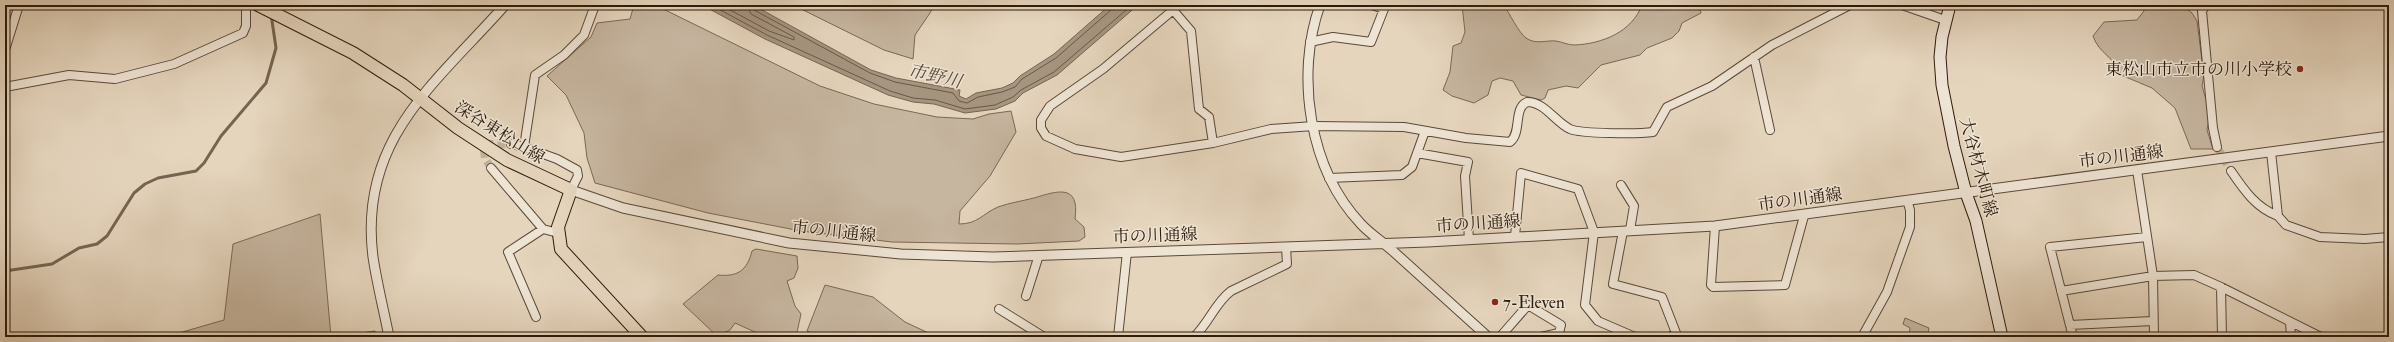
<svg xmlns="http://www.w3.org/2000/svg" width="2394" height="342" font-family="'IM FELL Double Pica','Noto Serif JP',serif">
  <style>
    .green { fill: #c6b59f; stroke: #7a6855 }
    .water { fill: #a69580; stroke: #766451 }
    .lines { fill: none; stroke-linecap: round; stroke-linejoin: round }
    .shore { stroke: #6a5846; stroke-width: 1 }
    .stream { stroke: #766451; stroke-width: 3 }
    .minor-tunnel { stroke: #c0b099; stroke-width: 8; stroke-dasharray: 8 4; stroke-linecap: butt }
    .minor-casing { stroke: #5b4938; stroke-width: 10 }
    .tertiary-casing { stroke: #5b4938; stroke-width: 11 }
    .secondary-casing { stroke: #2d1a0b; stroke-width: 13 }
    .primary-casing { stroke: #2d1a0b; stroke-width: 14 }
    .minor { stroke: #eee4d4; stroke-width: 8 }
    .tertiary { stroke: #eee4d4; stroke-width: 9 }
    .secondary { stroke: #eee4d4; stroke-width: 11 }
    .primary { stroke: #e5d5bd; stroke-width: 12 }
    .poi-dot { fill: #8f2418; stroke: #eee4d4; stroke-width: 1.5 }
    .labels { text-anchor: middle; stroke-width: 3; stroke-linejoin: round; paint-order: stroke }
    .poi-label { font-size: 17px; fill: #2d1a0b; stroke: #eee4d4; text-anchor: end }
    .street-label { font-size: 17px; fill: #2d1a0b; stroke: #eee4d4 }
    .water-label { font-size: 18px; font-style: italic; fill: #5d4b3a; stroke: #eee4d4 }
  </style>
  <rect width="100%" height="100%" fill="#e5d5bd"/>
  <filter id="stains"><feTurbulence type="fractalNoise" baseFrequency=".005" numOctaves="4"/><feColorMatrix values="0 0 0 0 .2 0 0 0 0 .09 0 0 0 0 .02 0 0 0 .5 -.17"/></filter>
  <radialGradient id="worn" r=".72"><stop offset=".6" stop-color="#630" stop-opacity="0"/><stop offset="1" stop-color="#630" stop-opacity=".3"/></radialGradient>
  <!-- green -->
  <path class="green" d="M634 5H655L820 86 874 104 937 117 973 119 989 114 1011 111 1016 132 990 176 960 211 959 224C978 224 982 214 998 207 1009 203 1022 201 1034 198 1057 191 1080 183 1075 219L1084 227 1085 237 1079 241 1017 244 892 242 801 231 708 213 595 183 587 158 584 133 566 95 547 76 591 37 597 23 630 19Z
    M793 5H934L930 13 915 35 913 59 884 50Z
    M1462 5H1504C1509 13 1519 33 1526 38 1536 45 1546 40 1556 41 1562 42 1568 45 1574 45 1602 44 1632 32 1642 5H1699L1701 13 1682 23 1679 31 1672 38 1647 48 1640 55 1601 65 1578 88 1566 86 1548 90 1545 98 1541 100 1521 95 1513 81 1500 78 1492 81 1488 95 1474 103 1452 96 1443 90 1450 72 1453 46 1461 43 1465 32Z
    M2143 5H2182L2192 13 2197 21 2204 76 2202 86 2210 113 2207 130 2213 149H2191L2175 108 2152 88 2121 75C2115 57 2099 54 2093 36L2104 22 2137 20 2144 11Z
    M320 214 331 337H165L224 320 233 244Z
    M756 249 797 256 798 268 794 278 787 281 795 306 801 314 796 337H766L735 323 730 330 717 336 683 304 718 275C737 277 747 271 752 251Z
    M825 285 873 297 905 322 937 337H822L807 331Z
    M1905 318 1929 328 1927 337H1909L1910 328 1903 324Z
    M375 331 376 337H331Z"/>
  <!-- water -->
  <path class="water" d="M702 5H753L871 70 896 78 960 90 959 96 966 99 976 93 1002 88 1013 83 1020 76 1054 54 1110 5H1138L1057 75 1023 93 1015 101 996 109 965 113 934 104 913 102 888 95 765 39Z"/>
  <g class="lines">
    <!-- shore -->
    <path class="shore" d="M711 5 767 35 890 91 913 98 935 100 965 109 995 105 1013 97 1021 90 1054 72 1132 5
      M721 5 769 31 794 40V37L751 14 747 5
      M752 5 754 10 870 73 895 82 953 93 959 101 967 103 978 97 1002 92 1015 87 1022 79 1056 58 1111 10 1112 5"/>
    <!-- stream -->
    <path class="stream" d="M5 271 52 264 79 248 97 244 107 236 134 193 145 184 158 178 196 171 204 163 221 136 266 83 276 48 271 14"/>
    <!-- minor-tunnel -->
    <path class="minor-tunnel" d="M2217 147 2231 171
      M491 168 485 158 484 150 489 144H511"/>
    <!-- minor casing -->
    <g class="minor-casing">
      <path id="minor" d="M1179 5 1103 69 1050 106 1041 120V128L1046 136 1075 149 1121 157 1213 143 1271 129 1314 126 1404 127 1466 138 1510 142C1522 133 1513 108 1527 102 1545 102 1555 122 1570 129 1582 134 1639 134 1653 132L1667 107 1712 86 1772 45 1850 5
        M1902 5 1945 20
        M2206 5 2202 11 2213 128 2217 147
        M1173 10 1191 31 1199 109 1209 117 1213 143
        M1310 42 1333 37 1371 42 1384 9 1372 5
        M5 50 19 5
        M1754 57 1770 130
        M5 87 69 75 115 79 174 64 243 33 246 26V5
        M511 144 524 147
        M2271 152 2278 216 2286 225 2320 237 2365 239 2389 237
        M1417 153 1468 162 1465 176 1469 240
        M491 168 543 229 558 233
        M2137 170 2153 276 2154 337
        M2231 171C2244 190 2256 208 2278 216
        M1329 178 1402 175 1412 167 1425 131
        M1621 185 1634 206 1630 230
        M571 190 578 176 577 170 557 159 524 147 535 75 564 55 584 35 595 5
        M1715 226 1711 285 1713 287 1785 285 1804 216
        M1623 231 1613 284 1662 297 1676 333 1670 337
        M1515 236 1521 173 1578 189 1594 232 1585 305 1598 321 1635 337
        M2221 287 2222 337
        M2061 291 2153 276 2194 275 2221 287 2321 337
        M1026 296 1039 255
        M999 309 1044 337
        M536 317 508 252 543 229
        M2290 322 2291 337
        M2070 325 2153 321
        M1118 337 1127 252
        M1194 337C1209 323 1215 303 1231 291L1287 264 1286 247
        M1500 337 1528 305 1561 325 1559 333 1541 337
        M1862 337 1887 292 1910 227V210L1907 200
        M2073 337 2050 247 2147 237"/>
    </g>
    <!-- tertiary casing -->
    <g class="tertiary-casing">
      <path id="tertiary" d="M1320 5C1295 75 1309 169 1361 224 1370 234 1383 242 1394 252 1425 280 1457 309 1488 337
        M571 190 623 208 789 243 901 254 993 257 1428 242 1715 226 2389 136
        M389 337C384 311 377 284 373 257 358 139 436 83 505 5"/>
    </g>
    <!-- secondary casing -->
    <g class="secondary-casing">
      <path id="secondary" d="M1950 5 1942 37 1940 57 1942 85 1954 146 1966 193 1976 221 2002 337"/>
    </g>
    <!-- primary casing -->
    <g class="primary-casing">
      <path id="primary" d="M258 5 353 53 403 85 458 128 507 160 571 190 558 227 561 249 642 337"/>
    </g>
    <!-- minor -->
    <use href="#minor" class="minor"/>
    <!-- tertiary -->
    <use href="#tertiary" class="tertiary"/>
    <!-- secondary -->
    <use href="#secondary" class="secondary"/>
    <!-- primary -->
    <use href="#primary" class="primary"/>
  </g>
  <!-- markers -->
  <g class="poi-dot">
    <circle cx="2300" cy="69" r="4"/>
    <circle cx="1495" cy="302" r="4"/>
  </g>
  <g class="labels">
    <!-- poi labels -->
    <g class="poi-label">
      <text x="2292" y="75">東松山市立市の川小学校</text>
      <text x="1503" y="308" text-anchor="start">7-Eleven</text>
    </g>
    <!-- street labels -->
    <g class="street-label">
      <text transform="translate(500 132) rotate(32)" y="6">深谷東松山線</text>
      <text transform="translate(2121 156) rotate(-7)" y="6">市の川通線</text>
      <text transform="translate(1979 167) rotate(75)" y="6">大谷材木町線</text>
      <text transform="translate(1800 199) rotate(-8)" y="6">市の川通線</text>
      <text transform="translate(1478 223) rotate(-4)" y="6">市の川通線</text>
      <text transform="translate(834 231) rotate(6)" y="6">市の川通線</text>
      <text transform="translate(1155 235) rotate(-2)" y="6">市の川通線</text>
    </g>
    <!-- water labels -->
    <g class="water-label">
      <text transform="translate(935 76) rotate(13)" y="6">市野川</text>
    </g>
  </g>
  <!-- margin -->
  <rect width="2394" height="342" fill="none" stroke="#e5d5bd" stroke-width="20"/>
  <rect x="6" y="6" width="2382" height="330" fill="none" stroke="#2d1a0b" stroke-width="2"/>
  <rect x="10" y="10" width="2374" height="322" fill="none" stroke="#2d1a0b"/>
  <rect width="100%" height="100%" filter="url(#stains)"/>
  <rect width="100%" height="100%" fill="url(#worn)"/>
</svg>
